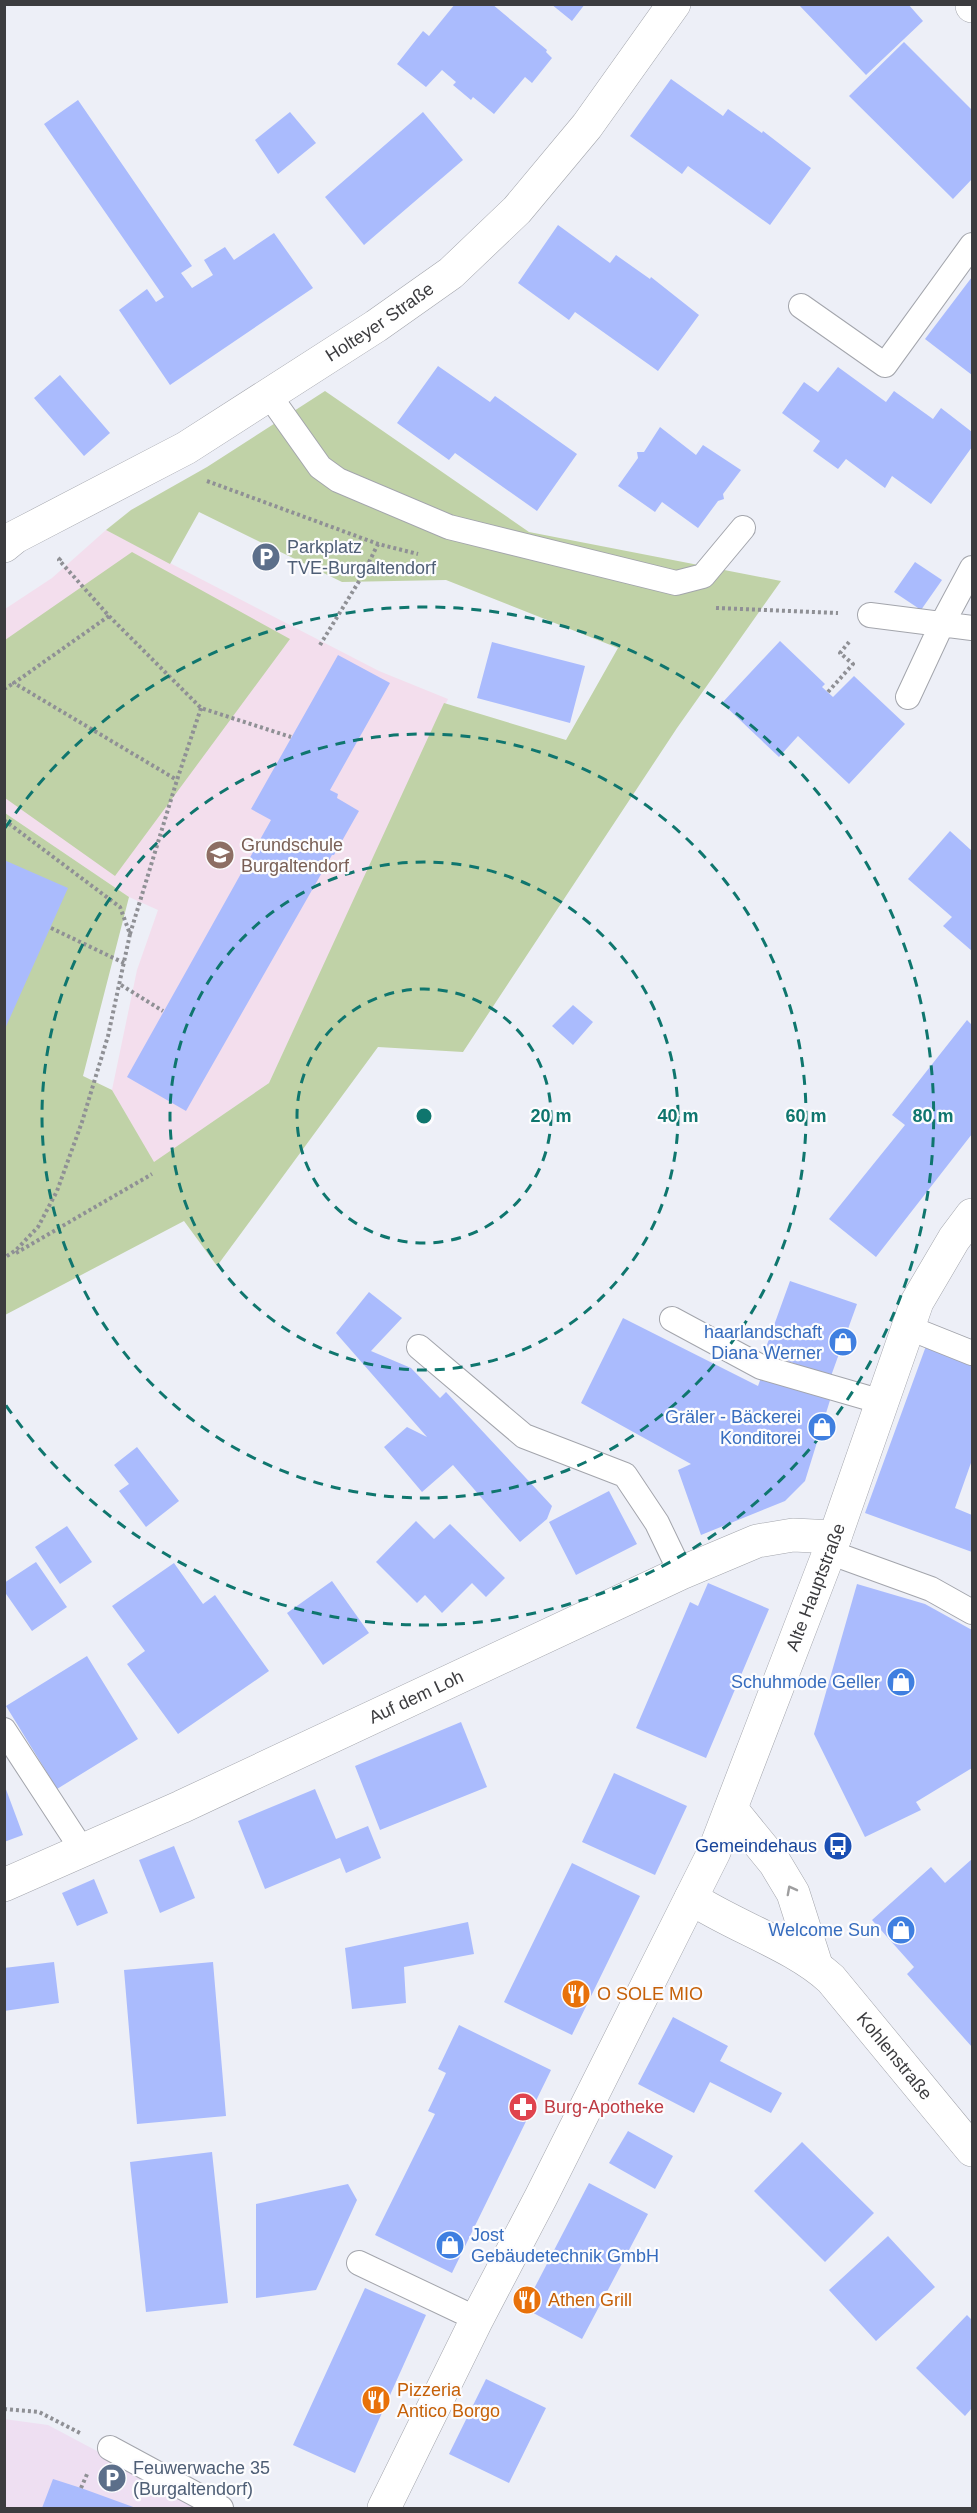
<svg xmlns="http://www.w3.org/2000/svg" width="977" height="2513" font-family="Arial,sans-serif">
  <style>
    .commercial { fill: #eedff2 }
    .education { fill: #f3deed }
    .green { fill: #c0d2a7 }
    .building { fill: #aabbfd }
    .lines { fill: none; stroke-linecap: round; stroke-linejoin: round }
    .lane-casing { stroke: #a3a5ac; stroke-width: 26 }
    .street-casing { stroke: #a3a5ac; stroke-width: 34 }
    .secondary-casing { stroke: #a3a5ac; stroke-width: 34 }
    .path { stroke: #8f9095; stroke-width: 4; stroke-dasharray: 3 3; stroke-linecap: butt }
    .lane { stroke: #fff; stroke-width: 24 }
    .street { stroke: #fff; stroke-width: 33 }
    .secondary { stroke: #fff; stroke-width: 33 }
    .oneway { stroke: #9e9e9f }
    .ring { fill: none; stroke: #0f766e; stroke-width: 3; stroke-dasharray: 10 8 }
    .labels { text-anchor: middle; stroke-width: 4.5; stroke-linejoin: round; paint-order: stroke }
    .street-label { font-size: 18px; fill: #3c3c3f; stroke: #fcfcfe }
    .service-label { font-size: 18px; fill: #4e5e75; stroke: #fcfcfe; text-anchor: start }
    .education-label { font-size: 18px; fill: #785e54; stroke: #fcfcfe; text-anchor: start }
    .shop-label { font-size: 18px; fill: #366cbe; stroke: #fcfcfe; text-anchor: end }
    .transit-label { font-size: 18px; fill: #164399; stroke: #fcfcfe; text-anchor: end }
    .food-label { font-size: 18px; fill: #c56008; stroke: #fcfcfe; text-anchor: start }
    .health-label { font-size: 18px; fill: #be3a42; stroke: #fcfcfe; text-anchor: start }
    .centre { fill: #0f766e; stroke: #fcfcfe; stroke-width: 3 }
    .ring-label { font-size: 18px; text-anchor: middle; font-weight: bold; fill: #0f766e; stroke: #fcfcfe; stroke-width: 4.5; stroke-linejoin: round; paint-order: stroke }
  </style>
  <rect width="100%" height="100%" fill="#edeff7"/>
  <!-- commercial -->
  <path class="commercial" d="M4 2419 48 2425 204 2508H5Z"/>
  <!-- education -->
  <path class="education" d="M106 530 379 671 448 699 269 1083 154 1163 112 1090 137 970 158 910 129 897 5 813V609L52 578Z"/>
  <!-- green -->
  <path class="green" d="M325 391 529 532 781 581 677 728 463 1052 378 1047 217 1266 184 1221 5 1315V813L129 897 83 1076 112 1090 154 1162 269 1083 444 703 566 740 618 648 446 580 342 582 199 512 170 564 106 530 131 510 207 467Z
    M132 552 290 639 115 876 5 798V640Z"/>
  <!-- building -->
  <path class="building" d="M455 4H492L547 50 546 52 552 58 532 83 525 77 494 114 473 97 471 100 453 85 456 82 442 70 426 87 397 64 423 31 429 36Z
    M551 4H585L572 21Z
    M798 4H908L923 21 866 75Z
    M904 42 972 110V179L953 199 849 96Z
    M671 79 723 116 728 109 762 133 763 131 811 168 770 225 688 166 682 174 630 136Z
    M78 100 192 266 181 273 192 288 213 275 204 260 225 247 234 260 274 233 313 288 170 385 119 310 147 289 156 302 164 297 44 124Z
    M290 112 316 143 278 174 255 140Z
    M423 112 463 160 364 245 325 197Z
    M558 225 610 263 616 255 650 279 651 277 699 315 658 371 575 312 569 320 518 283Z
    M972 277V375L925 339Z
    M438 366 490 402 495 396 577 454 537 511 455 453 449 460 397 423Z
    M838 367 886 402 894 391 933 419 941 408 972 432V447L931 504 892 476 885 488 846 459 838 469 813 451 820 441 782 413 804 382 818 392Z
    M60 375 110 433 84 456 34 398Z
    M660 427 696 455 703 445 741 470 723 494 724 499 718 501 698 528 662 502 655 512 618 486 638 458 637 452H644Z
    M915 562 942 580 921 610 894 592Z
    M780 641 825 684 822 687 833 697 854 676 905 724 849 784 798 736 779 757 722 703Z
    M492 642 585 666 570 723 477 698Z
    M338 655 390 683 330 790 338 794 337 798 359 811 334 855H332L186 1111 127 1077 271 820 251 809Z
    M950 831 972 851V951L943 926 952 917 908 879Z
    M4 860 68 888 4 1031Z
    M573 1005 593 1022 573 1045 552 1026Z
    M967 1020 972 1025V1134L876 1257 829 1219 905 1125 892 1115Z
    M790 1281 857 1304 831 1376 764 1353Z
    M369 1292 402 1318 371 1351 411 1368 440 1398 446 1392 552 1506 547 1519 520 1542 453 1465 422 1492 384 1447 407 1427 427 1437 336 1333Z
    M623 1318 758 1386 762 1375 831 1397 805 1481 785 1501 701 1535 678 1470 691 1464 581 1403Z
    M926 1346 972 1362V1460L955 1508 972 1515V1552L865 1513Z
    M137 1447 179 1501 146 1527 119 1491 129 1484 114 1465Z
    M609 1491 637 1544 576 1575 549 1522Z
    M416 1521 434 1539 450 1524 505 1578 486 1597 472 1583 442 1613 425 1595 417 1603 376 1562Z
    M67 1526 92 1562 60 1584 35 1547Z
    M36 1562 67 1607 32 1631 4 1591V1583Z
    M174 1563 203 1604 215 1595 269 1671 178 1734 127 1664 145 1651 112 1606Z
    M332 1581 369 1633 323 1665 287 1613Z
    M708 1583 769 1609 706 1758 636 1728 690 1602 698 1606Z
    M857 1584 925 1604 972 1630V1768L916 1802 921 1810 865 1837 814 1734Z
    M87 1656 138 1739 57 1789 6 1706Z
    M461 1722 487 1787 380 1830 355 1766Z
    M614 1773 687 1806 655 1875 582 1842Z
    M4 1784 23 1835 4 1842Z
    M315 1789 336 1839 368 1826 381 1858 346 1873 340 1858 265 1889 238 1821Z
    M174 1846 195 1898 160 1913 139 1860Z
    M972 1859V2047L907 1974 914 1967 872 1920 931 1867 945 1883Z
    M572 1863 640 1896 572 2035 504 2002Z
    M94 1879 108 1913 77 1926 62 1893Z
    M468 1922 474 1954 404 1967 406 2003 352 2009 345 1948Z
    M54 1962 59 2003 4 2011V1968Z
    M213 1962 226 2116 137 2124 124 1970Z
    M673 2017 728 2046 720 2061 782 2093 771 2113 710 2082 694 2113 638 2084Z
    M459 2025 551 2070 452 2273 375 2235 435 2114 428 2111 446 2073 438 2069Z
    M628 2131 673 2156 655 2189 609 2163Z
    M802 2142 874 2213 825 2262 754 2191Z
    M212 2152 228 2303 146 2312 130 2162Z
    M589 2183 648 2214 582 2339 524 2308Z
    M348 2184 357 2200 316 2290 256 2298V2204Z
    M888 2236 935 2287 876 2341 829 2290Z
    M365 2288 426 2315 355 2473 293 2445Z
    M967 2315 972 2320V2408L965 2416 916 2368Z
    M486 2379 546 2408 509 2483 449 2454Z
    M53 2479 81 2488 136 2508H42Z"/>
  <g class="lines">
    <!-- lane casing -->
    <g class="lane-casing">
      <path id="lane" d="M801 306 885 365 972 245
        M269 395 320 467 338 480 449 527 676 583 703 576 743 528
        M870 615 972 628
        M908 697 942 624 972 568
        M672 1319 761 1367 882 1402
        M907 1327 972 1353
        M419 1347 524 1436 625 1475 657 1523 681 1573
        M829 1552 931 1589 972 1612
        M4 1730 83 1851
        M359 2263 477 2319
        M110 2448 221 2508"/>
    </g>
    <!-- street casing -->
    <g class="street-casing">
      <g id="street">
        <path d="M972 4V6"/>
        <path id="s1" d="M4 546 15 537 186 448 376 326 451 273 517 210 587 126 674 4"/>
        <path id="s2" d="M4 1885 181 1807 681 1573 757 1541 793 1535 835 1537"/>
      </g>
    </g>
    <!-- secondary casing -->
    <g class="secondary-casing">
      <g id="secondary">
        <path d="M731 1809 775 1863 793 1893 816 1965"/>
        <path id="s3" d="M691 1898C735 1927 794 1945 831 1979L972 2150"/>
        <path id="s4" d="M384 2508 477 2319 541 2197 714 1852 835 1537 917 1302 954 1239 972 1215"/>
      </g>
    </g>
    <!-- path -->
    <path class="path" d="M207 481 378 544 418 554
      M61 558 59 560 109 616 201 708 291 737
      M716 608 838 613
      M109 616 14 683 177 780
      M320 645 361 578 378 544
      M4 689 14 683
      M828 692 853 664 840 653 849 642
      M4 820 120 907 130 934 108 1036 82 1122 57 1191 38 1227 16 1250 4 1258
      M51 928 124 963
      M130 934 177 780 201 708
      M121 985 163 1011
      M16 1253 152 1174
      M4 2409 39 2412 80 2433
      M81 2488 88 2472"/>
    <!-- lane -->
    <use href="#lane" class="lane"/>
    <!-- street -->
    <use href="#street" class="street"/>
    <!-- secondary -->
    <use href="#secondary" class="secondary"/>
  </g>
  <!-- one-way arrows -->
  <defs><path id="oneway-chevron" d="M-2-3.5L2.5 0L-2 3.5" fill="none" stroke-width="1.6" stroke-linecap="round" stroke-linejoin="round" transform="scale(1.5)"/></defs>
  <use class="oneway" href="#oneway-chevron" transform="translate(791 1890) rotate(-118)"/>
  <!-- distance rings -->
  <g class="ring">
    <circle cx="424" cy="1116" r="127"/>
    <circle cx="424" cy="1116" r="254"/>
    <circle cx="424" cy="1116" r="382"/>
    <path d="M5 828A509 509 0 1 1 5 1404"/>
  </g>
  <!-- icons -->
  <defs>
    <g id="parking-disc" transform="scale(1.5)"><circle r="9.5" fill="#5c6f8a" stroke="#fcfcfe"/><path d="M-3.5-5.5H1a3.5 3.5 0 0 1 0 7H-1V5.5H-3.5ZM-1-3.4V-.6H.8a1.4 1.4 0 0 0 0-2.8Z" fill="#fff"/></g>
    <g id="school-disc" transform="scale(1.5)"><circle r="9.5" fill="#8d6e63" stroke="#fcfcfe"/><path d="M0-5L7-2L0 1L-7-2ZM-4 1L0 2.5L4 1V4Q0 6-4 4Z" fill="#fff"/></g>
    <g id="shop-disc" transform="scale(1.5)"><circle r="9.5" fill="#3f7fe0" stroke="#fcfcfe"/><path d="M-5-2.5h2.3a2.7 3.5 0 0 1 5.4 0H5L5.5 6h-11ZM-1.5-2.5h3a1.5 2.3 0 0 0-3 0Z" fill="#fff"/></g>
    <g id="bus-disc" transform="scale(1.5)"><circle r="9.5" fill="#1a4fb4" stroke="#fcfcfe"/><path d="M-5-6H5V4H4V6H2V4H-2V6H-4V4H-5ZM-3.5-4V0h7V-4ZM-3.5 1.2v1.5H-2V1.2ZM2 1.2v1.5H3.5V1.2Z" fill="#fff"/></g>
    <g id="restaurant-disc" transform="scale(1.5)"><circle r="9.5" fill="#e8710a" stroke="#fcfcfe"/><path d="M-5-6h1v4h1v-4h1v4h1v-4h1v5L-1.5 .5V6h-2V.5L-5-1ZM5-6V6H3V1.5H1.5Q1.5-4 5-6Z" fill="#fff"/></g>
    <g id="pharmacy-disc" transform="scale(1.5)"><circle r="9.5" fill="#e0444e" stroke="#fcfcfe"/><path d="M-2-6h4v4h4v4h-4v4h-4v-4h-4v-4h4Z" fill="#fff"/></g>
  </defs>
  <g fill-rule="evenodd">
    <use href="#parking-disc" x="266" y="557"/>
    <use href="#school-disc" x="220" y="855"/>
    <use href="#shop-disc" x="843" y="1342"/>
    <use href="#shop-disc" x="822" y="1427"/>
    <use href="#shop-disc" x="901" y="1682"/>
    <use href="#bus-disc" x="838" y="1846"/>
    <use href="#shop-disc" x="901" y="1930"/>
    <use href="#restaurant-disc" x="576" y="1994"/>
    <use href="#pharmacy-disc" x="523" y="2107"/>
    <use href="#shop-disc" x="450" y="2245"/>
    <use href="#restaurant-disc" x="527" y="2300"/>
    <use href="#restaurant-disc" x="376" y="2400"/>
    <use href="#parking-disc" x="112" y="2478"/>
  </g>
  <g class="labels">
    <!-- street labels -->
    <g class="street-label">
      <text dy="6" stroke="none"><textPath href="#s1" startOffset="438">Holteyer Straße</textPath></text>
      <text dy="6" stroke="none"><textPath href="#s4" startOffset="1018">Alte Hauptstraße</textPath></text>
      <text dy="6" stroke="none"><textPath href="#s2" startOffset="453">Auf dem Loh</textPath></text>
      <text dy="6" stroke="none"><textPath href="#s3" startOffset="262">Kohlenstraße</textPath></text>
    </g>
    <!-- service labels -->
    <g class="service-label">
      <text x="287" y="553">Parkplatz<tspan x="287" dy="21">TVE-Burgaltendorf</tspan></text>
      <text x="133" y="2474">Feuwerwache 35<tspan x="133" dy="21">(Burgaltendorf)</tspan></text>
    </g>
    <!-- education labels -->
    <g class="education-label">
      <text x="241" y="851">Grundschule<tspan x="241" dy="21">Burgaltendorf</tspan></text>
    </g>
    <!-- shop labels -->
    <g class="shop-label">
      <text x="822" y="1338">haarlandschaft<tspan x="822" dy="21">Diana Werner</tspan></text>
      <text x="801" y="1423">Gräler - Bäckerei<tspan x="801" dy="21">Konditorei</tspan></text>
      <text x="880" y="1688">Schuhmode Geller</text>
      <text x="880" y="1936">Welcome Sun</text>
      <text x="471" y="2241" text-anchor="start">Jost<tspan x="471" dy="21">Gebäudetechnik GmbH</tspan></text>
    </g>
    <!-- transit labels -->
    <g class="transit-label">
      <text x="817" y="1852">Gemeindehaus</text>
    </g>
    <!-- food labels -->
    <g class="food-label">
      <text x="597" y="2000">O SOLE MIO</text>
      <text x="548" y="2306">Athen Grill</text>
      <text x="397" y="2396">Pizzeria<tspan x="397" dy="21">Antico Borgo</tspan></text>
    </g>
    <!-- health labels -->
    <g class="health-label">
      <text x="544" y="2113">Burg-Apotheke</text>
    </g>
  </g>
  <circle cx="424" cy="1116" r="9" class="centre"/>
  <g class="ring-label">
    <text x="551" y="1122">20 m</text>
    <text x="678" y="1122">40 m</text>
    <text x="806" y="1122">60 m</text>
    <text x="933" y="1122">80 m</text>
  </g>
  <!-- border -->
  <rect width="977" height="2513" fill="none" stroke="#3c3c3f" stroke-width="12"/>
</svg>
